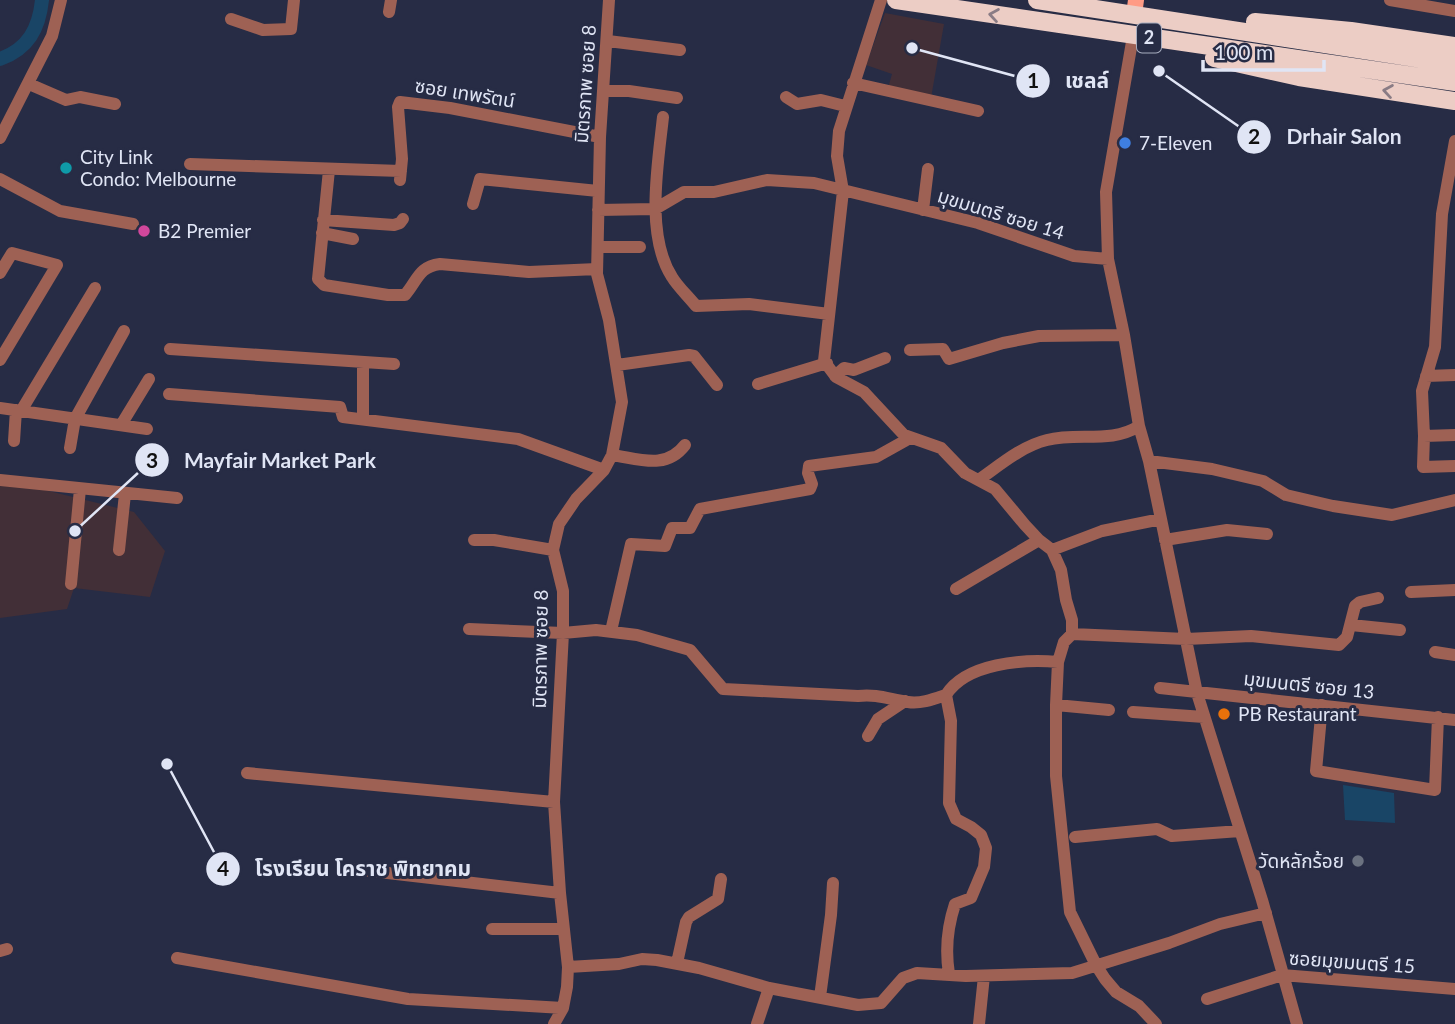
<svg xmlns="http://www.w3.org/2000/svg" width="1455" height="1024" font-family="Lato,'Noto Sans Thai',sans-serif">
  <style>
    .commercial { fill: #422f37 }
    .water { fill: #194566 }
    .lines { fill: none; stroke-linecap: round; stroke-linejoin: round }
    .river { stroke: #194566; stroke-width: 14 }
    .minor { stroke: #9e6154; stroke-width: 12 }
    .major { stroke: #ff9b85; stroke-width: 16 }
    .highway { stroke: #eccdc5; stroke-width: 18 }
    .oneway { stroke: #8a7c85 }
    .shop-dot { fill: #3f7fe0; stroke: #272c45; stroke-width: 2.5 }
    .culture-dot { fill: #0f9aa8; stroke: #272c45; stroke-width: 2.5 }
    .hotel-dot { fill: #d1479c; stroke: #272c45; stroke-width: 2.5 }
    .food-dot { fill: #e8710a; stroke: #272c45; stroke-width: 2.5 }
    .worship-dot { fill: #6b7280; stroke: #272c45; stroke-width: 2.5 }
    .labels { text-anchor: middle; stroke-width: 6; stroke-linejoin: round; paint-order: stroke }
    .shield { fill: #272c45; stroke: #a8aec0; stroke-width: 2 }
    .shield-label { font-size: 18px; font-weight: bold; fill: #e0e5f5 }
    .street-label { font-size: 19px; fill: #e0e5f5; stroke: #272c45 }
    .poi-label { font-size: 19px; fill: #e0e5f5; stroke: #272c45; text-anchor: start }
    .leader { fill: none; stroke: #e0e5f5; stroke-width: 2.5 }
    .callout-dot { fill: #e0e5f5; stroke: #272c45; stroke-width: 2.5 }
    .mark-label { font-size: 21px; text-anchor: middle; font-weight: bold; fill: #111 }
    .callout-label { font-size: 21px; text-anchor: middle; font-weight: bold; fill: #e0e5f5; stroke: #272c45; stroke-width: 6; stroke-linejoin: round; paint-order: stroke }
  </style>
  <rect width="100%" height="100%" fill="#272c45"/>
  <!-- commercial -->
  <path class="commercial" d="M885 13 944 24 931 98 888 88 892 74 866 65Z
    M0 479 134 512 165 551 150 597 74 588 67 609 0 618Z"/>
  <!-- water -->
  <path class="water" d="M1343 785 1394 793 1395 823 1345 820Z"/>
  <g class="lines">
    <!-- river -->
    <path class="river" d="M0 59C28 49 39 29 42 0"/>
    <!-- minor -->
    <path class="minor" d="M881 0 839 131 837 156 843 191 824 361 836 377 864 392 904 435 941 448 965 473 995 489 1025 525 1039 540 1052 550 1061 570 1066 600 1072 620V634L1064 642 1058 662 1056 705V776L1070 912 1096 965 1105 979 1116 992 1139 1006 1156 1024
      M1390 0 1455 11
      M389 12 391 0
      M231 19 263 30 291 29 294 0
      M1133 36 1106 192 1108 259 1124 335 1139 426 1149 461 1197 693 1262 900 1297 1024
      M608 41 680 50
      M853 83 978 111
      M29 84 66 100 80 97 115 104
      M603 91H629L677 98
      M786 97 797 104 821 100 845 106
      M663 117C658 164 645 235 672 277 678 287 688 296 696 306L749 304 829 314
      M0 138 52 36 61 0
      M1455 141 1442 214 1435 347 1422 391 1424 436 1423 467 1455 466
      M190 164 401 171
      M329 170 318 279 324 285 388 295H405C418 280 418 267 440 264L529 272 597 269
      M0 179 60 211 133 224
      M400 180 402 159 398 107 400 102 450 108 600 137
      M473 204 480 179 598 191
      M598 210 655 209 684 192H714L767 180 814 183 978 223 1074 256 1108 259
      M923 210 928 169
      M323 220 394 225 400 223 403 219
      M322 233 353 239
      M598 247H640
      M0 273 12 253 57 265 0 360
      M170 349 394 364
      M910 350 943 349 949 359 1003 343 1039 336 1124 335
      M363 363V418
      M617 365 689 355 694 356 717 385
      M835 376 844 368 854 370 885 358
      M1426 376 1455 375
      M758 384 827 363
      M169 394 340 407 343 417 518 439 604 470
      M0 408 147 429
      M21 411 95 288
      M121 425 149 379
      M1424 436 1455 435
      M14 441 16 410
      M70 448 75 419 124 331
      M612 455C640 459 666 470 685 445
      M1149 461 1212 469 1263 481 1286 495 1333 506 1392 515 1455 500
      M980 479C1000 465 1022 446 1047 440 1078 432 1111 444 1139 426
      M0 480 177 498
      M474 540H494L553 550
      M1165 540 1227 530 1267 534
      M119 550 125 494
      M1052 550 1102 531 1161 519
      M71 584 80 489
      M956 589 1039 540
      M1411 592 1455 590
      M1351 625 1400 630
      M469 629 563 633 596 630 637 635 690 650 723 689 858 696C878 694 888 699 908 702 921 704 934 699 946 695 966 663 1023 659 1058 662
      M611 631 631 544 665 546 672 528H690L700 509 810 489 812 484 808 473 809 466 876 457 910 438
      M1072 634 1186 639 1251 636 1339 645 1347 637 1355 606 1360 602 1378 598
      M1435 652 1455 655
      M1160 688 1455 720
      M946 695 951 721 949 803 956 819 971 827 981 835 986 848 984 867 971 898 955 904C947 928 945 949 949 974
      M1056 705 1109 710
      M1322 705 1316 771 1435 790 1438 717
      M1133 712 1204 717
      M868 736 878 719 905 701
      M247 773 554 802
      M1075 837 1157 829 1172 836 1240 831
      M353 869 560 893
      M492 929H563
      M0 951 7 949
      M177 958 408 999 563 1008
      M677 963 686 922 689 917 718 899 721 879
      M568 967 619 964 642 959 657 960 699 968 769 988 858 1005 881 1003 903 978 917 973 966 976 1072 973 1169 943 1220 924 1266 913
      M820 997 831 915 833 883
      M1207 999 1282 975 1455 989
      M554 1024 563 1008 567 987 568 967 560 893 554 802 563 633V591L553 550 559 524 576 499 604 470 612 455 622 402 609 320 597 274 600 137 609 0
      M757 1024 769 988
      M979 1024 984 976"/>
    <!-- major -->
    <path class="major" d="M1134 15 1136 0"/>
    <!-- highway -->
    <path class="highway" d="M896 0 1455 82
      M1037 0 1455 64
      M1255 22 1351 31 1455 46
      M1214 58 1299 77 1455 101"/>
  </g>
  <!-- one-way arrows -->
  <defs><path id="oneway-chevron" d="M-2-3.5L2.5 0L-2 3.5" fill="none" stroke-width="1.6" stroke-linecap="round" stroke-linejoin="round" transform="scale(1.75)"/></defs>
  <g class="oneway">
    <use href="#oneway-chevron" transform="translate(994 15) rotate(-171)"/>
    <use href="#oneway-chevron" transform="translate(1388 91) rotate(-171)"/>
  </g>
  <!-- markers -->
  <circle class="shop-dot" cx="1125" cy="143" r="7"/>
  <circle class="culture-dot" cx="66" cy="168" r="7"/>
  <circle class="hotel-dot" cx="144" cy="231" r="7"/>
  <circle class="food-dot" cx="1224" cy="714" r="7"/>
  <circle class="worship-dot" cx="1358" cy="861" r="7"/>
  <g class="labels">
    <!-- shield labels -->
    <rect class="shield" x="1137" y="23.5" width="24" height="29" rx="5"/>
    <g class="shield-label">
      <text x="1149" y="44">2</text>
    </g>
    <!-- street labels -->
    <g class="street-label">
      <text transform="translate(585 84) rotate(-86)" y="7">มิตรภาพ ซอย 8</text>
      <text transform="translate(465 93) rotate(9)" y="7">ซอย เทพรัตน์</text>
      <text transform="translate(1001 214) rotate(17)" y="7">มุขมนตรี ซอย 14</text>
      <text transform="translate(540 649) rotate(-89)" y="7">มิตรภาพ ซอย 8</text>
      <text transform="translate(1309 685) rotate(6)" y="7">มุขมนตรี ซอย 13</text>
      <text transform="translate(1352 962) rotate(4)" y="7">ซอยมุขมนตรี 15</text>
    </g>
    <!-- poi labels -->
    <g class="poi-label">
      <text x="1139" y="150">7-Eleven</text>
      <text x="80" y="164">City Link<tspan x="80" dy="22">Condo: Melbourne</tspan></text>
      <text x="158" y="238">B2 Premier</text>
      <text x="1238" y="721">PB Restaurant</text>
      <text x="1344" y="868" text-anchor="end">วัดหลักร้อย</text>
    </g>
  </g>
  <!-- callouts -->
  <path class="leader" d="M912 48L1033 81M1159 71L1254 137M75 531L152 460M167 764L223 869"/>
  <g class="callout-dot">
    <circle cx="912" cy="48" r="7"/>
    <circle cx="1159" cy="71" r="7"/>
    <circle cx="75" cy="531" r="7"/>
    <circle cx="167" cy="764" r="7"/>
    <circle cx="1033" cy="81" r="18"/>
    <circle cx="1254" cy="137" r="18"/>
    <circle cx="152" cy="460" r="18"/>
    <circle cx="223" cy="869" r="18"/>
  </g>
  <g class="mark-label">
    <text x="1033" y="88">1</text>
    <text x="1254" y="144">2</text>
    <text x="152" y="468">3</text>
    <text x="223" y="876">4</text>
  </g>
  <g class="callout-label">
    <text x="1087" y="88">เชลล์</text>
    <text x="1344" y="144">Drhair Salon</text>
    <text x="280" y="468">Mayfair Market Park</text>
    <text x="363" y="876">โรงเรียน โคราช พิทยาคม</text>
  </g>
  <!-- scale -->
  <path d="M1203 60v10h121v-10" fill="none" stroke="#e0e5f5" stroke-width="3.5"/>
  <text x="1214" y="60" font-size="21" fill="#e0e5f5" stroke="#272c45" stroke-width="5" paint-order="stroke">100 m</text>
</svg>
